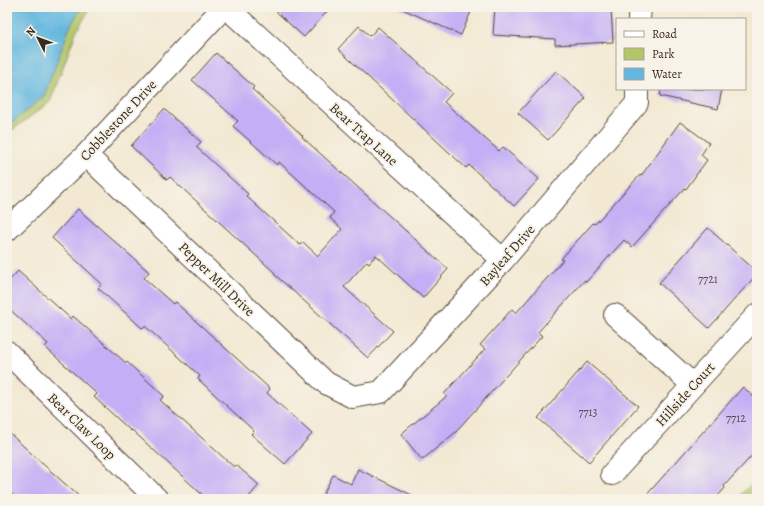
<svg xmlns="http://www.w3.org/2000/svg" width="764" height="506" font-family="Alegreya,serif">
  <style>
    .green { fill: #b1c569; stroke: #767844 }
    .water { fill: #63b7df; stroke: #4f707e }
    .building { fill: #c3aff5 }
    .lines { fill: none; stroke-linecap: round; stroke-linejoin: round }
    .minor-casing { stroke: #574739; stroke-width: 24 }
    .minor { stroke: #fff; stroke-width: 22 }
    .labels { text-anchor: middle; stroke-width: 4; stroke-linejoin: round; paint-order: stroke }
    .number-label { font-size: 12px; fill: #5d4b54 }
    .street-label { font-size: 14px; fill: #3b2a1e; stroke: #f7f3e8 }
  </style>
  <rect width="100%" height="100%" fill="#f7f3e8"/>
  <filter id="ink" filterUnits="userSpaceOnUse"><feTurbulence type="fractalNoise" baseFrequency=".025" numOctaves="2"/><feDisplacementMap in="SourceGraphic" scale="8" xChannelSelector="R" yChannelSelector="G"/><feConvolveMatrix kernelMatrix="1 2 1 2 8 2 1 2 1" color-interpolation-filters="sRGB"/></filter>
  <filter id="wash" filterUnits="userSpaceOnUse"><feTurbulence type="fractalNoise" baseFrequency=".012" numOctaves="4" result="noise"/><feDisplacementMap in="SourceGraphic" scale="16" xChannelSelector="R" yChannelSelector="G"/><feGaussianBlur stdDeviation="0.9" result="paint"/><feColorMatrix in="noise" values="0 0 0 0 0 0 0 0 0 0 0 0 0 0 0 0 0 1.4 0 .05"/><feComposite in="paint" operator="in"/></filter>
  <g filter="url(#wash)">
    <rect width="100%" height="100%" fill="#f3e9d3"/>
    <!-- green -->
    <path class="green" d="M7 7H91L76 32 50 102 7 134Z
      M757 477V499H737Z"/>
    <!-- water -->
    <path class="water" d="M7 7H81L69 29 44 96 7 127Z"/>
    <g id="blocks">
      <!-- building -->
      <path class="building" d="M271 7H331L304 37Z
        M398 7H473L461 35Z
        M495 7H611L613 42 555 45V39L493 35Z
        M359 26 370 36 378 27 452 93 444 102 499 151 503 147 539 179 514 206 469 165 466 168 338 49Z
        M216 53 254 87 252 89 303 136 302 137 448 269 423 298 376 255 369 263 367 261 344 287 393 331 368 358 274 274 275 273 170 177 167 180 131 146 164 109 201 142 196 147 248 194 246 196 300 245 303 242 318 256 342 229 330 218 334 212 279 162 277 165 233 126 238 121 192 80Z
        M556 71 586 98 548 140 518 113Z
        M661 89H722L718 109 660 96Z
        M680 122 709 143 701 155 707 160 686 189 685 188 632 247 624 240 586 282 585 280 538 332 542 336 457 430V431L422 460 401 434 447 396 444 394 485 349 480 345 512 309 516 313 563 260 561 259 593 223 595 224 640 175 641 176Z
        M78 209 149 272 144 278 173 304 175 302 270 389 267 393 312 434 285 464 251 434 254 431 198 379 200 376 145 326 142 328 98 288 102 284 52 238Z
        M708 228 757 272V274L709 328 659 283Z
        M18 271 71 319 73 316 126 363 127 362 164 396 160 400 234 467 236 465 259 485 247 499H207L132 430 131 431 94 397 97 394 45 347 48 344 7 307V283Z
        M587 362 638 406 589 462 538 418Z
        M743 387 757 400V450L724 486 725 488 715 499H643Z
        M7 431 44 465 82 499H17L7 490Z
        M358 469 420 499H321L333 475 351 484Z"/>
    </g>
  </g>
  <g filter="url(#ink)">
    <use href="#blocks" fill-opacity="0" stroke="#574739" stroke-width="1"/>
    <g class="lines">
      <!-- minor casing -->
      <g class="minor-casing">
        <path id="minor" d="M226 7 503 260
          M639 19 640 7
          M86 155 326 383 353 397 381 392 503 260 637 103V89
          M7 230 86 155 224 7
          M615 315 693 385
          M7 352 157 499
          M612 474 757 315"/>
      </g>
      <!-- minor -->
      <use href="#minor" class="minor"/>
    </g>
  </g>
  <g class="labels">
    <!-- number labels -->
    <g class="number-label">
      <text x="708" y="283">7721</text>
      <text x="588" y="416">7713</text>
      <text x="736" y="422">7712</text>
    </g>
    <!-- street labels -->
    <g class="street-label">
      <text transform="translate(118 120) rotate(-47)" y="5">Cobblestone Drive</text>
      <text transform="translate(364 134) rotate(42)" y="5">Bear Trap Lane</text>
      <text transform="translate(507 255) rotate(-49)" y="5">Bayleaf Drive</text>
      <text transform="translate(217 279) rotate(44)" y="5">Pepper Mill Drive</text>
      <text transform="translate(685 394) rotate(-48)" y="5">Hillside Court</text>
      <text transform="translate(82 426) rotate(44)" y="5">Bear Claw Loop</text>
    </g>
  </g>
  <!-- margin -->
  <rect width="764" height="506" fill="none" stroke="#f7f3e8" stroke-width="24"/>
  <!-- legend -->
  <rect x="616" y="18" width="130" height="72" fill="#f7f3e8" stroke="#aca397"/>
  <rect x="624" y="31" width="20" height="6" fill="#ffffff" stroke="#aca397"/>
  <text x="652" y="38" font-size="12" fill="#3b2a1e">Road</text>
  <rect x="624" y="48" width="20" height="12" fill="#b1c569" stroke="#aca397"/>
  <text x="652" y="58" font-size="12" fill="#3b2a1e">Park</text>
  <rect x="624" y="68" width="20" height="12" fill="#63b7df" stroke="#aca397"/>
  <text x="652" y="78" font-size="12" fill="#3b2a1e">Water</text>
  <!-- north arrow -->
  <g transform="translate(38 38) rotate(312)" stroke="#f7f3e8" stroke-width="3" paint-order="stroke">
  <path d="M0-3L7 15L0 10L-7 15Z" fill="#3b2a1e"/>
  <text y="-6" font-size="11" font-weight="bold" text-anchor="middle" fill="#3b2a1e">N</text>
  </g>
</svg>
